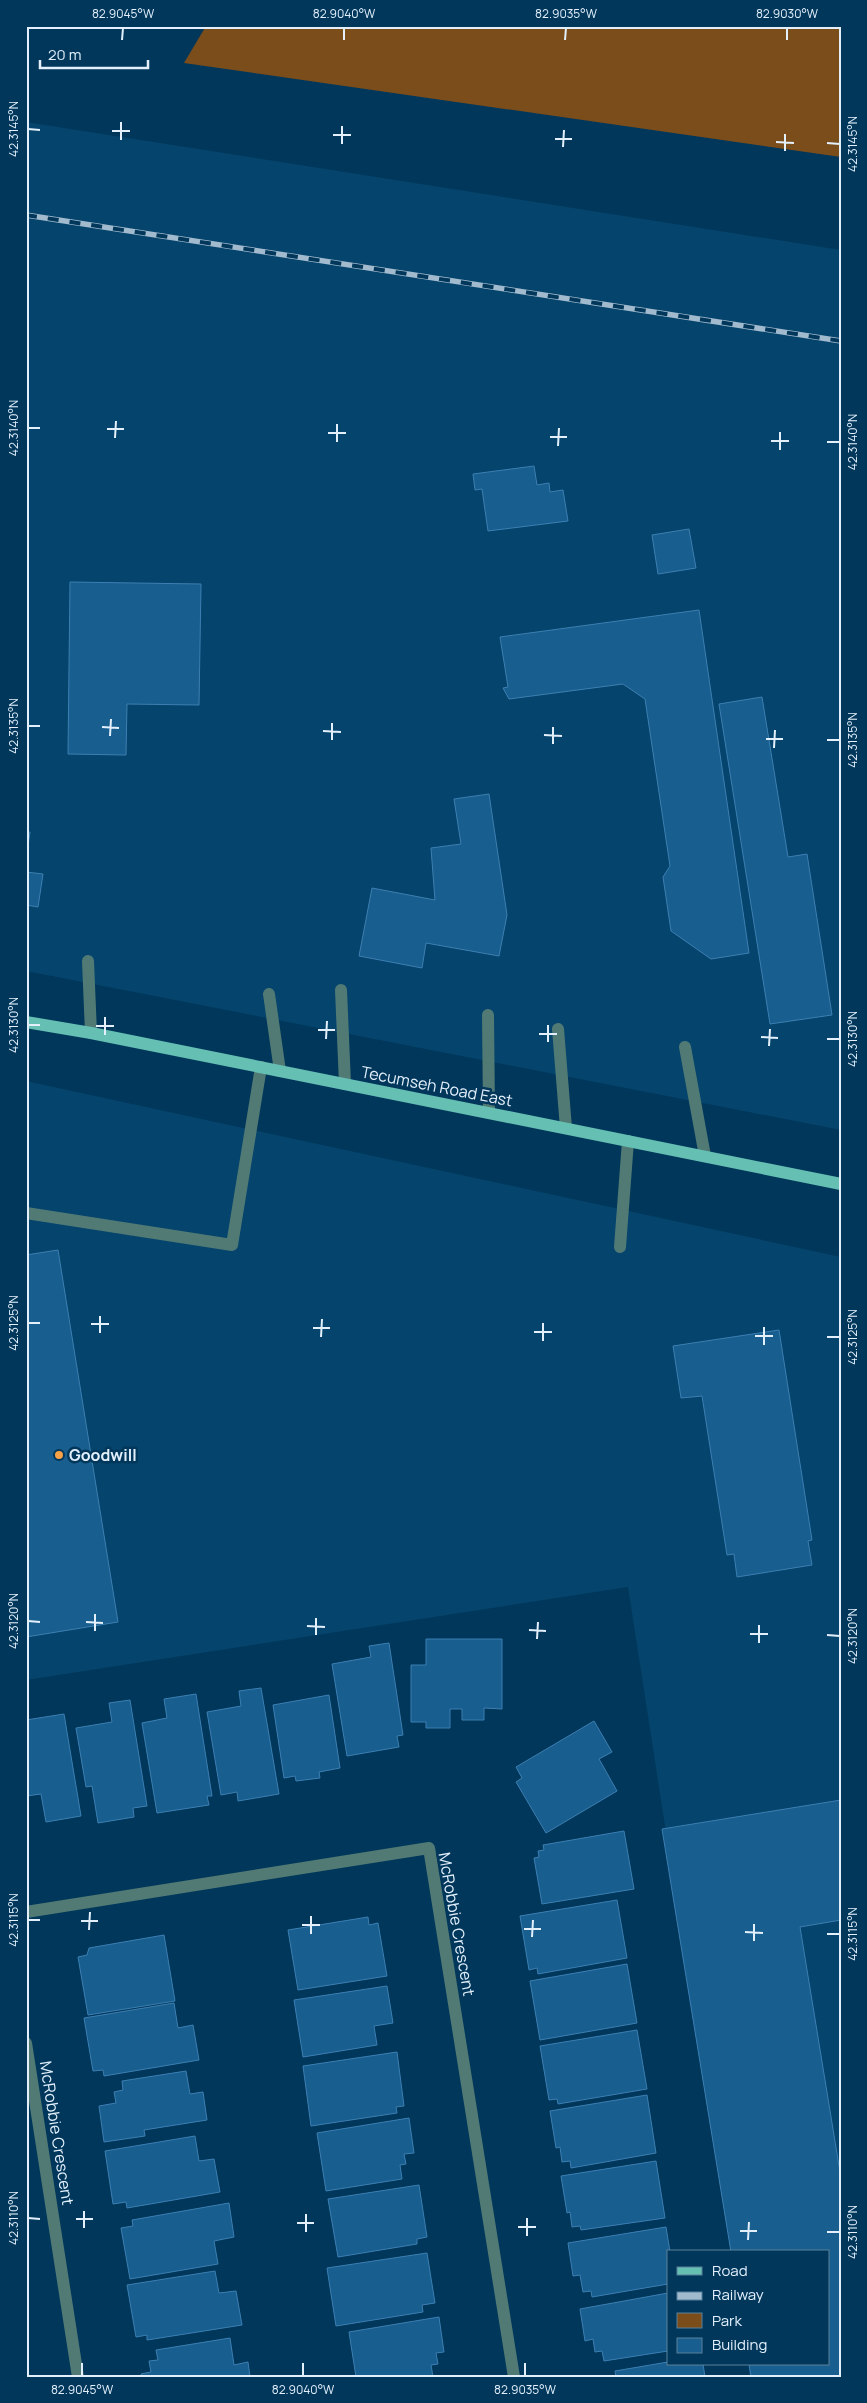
<svg xmlns="http://www.w3.org/2000/svg" width="867" height="2403" font-family="Manrope,sans-serif">
  <style>
    .built { fill: #05446c }
    .green { fill: #7b4d1b }
    .building { fill: #185e8f; stroke: #3d7fb2 }
    .lines { fill: none; stroke-linecap: round; stroke-linejoin: round }
    .minor { stroke: #517a74; stroke-width: 12 }
    .major { stroke: #65bfb3; stroke-width: 12 }
    .rail-casing { stroke: #a1bacd; stroke-width: 5.5 }
    .rail { stroke: #00375b; stroke-width: 4; stroke-dasharray: 11; stroke-linecap: butt }
    .ticks { fill: none; stroke: #e3f0fc; stroke-width: 2 }
    .poi-dot { fill: #f6a247; stroke: #00375b; stroke-width: 2 }
    .labels { text-anchor: middle; stroke-width: 5; stroke-linejoin: round; paint-order: stroke }
    .street-label { font-size: 16px; fill: #e3f0fc; stroke: #00375b }
    .poi-label { font-size: 16px; font-weight: bold; fill: #e3f0fc; stroke: #00375b; text-anchor: start }
    .neatline { fill: none; stroke: #e3f0fc; stroke-width: 2 }
    .ticks-label { font-size: 12px; text-anchor: middle; fill: #e3f0fc }
  </style>
  <rect width="100%" height="100%" fill="#00375b"/>
  <!-- built -->
  <path class="built" d="M26 122 841 250V1130L26 971Z
    M26 1081 841 1257V2377H750L748 2364H828V2252H731L628 1587 26 1680Z"/>
  <!-- green -->
  <path class="green" d="M206 26H841V157L184 63Z"/>
  <!-- building -->
  <path class="building" d="M534 466 537 485 549 483 550 492 563 490 568 521 488 531 482 489 475 490 473 474Z
    M689 529 696 568 658 574 652 535Z
    M70 582 201 584 199 705 127 704 126 755 68 754Z
    M699 610 749 953 711 959 671 931 663 877 670 866 645 699 623 684 509 699 503 688 508 687 500 637Z
    M762 697 788 857 807 854 832 1015 770 1024 719 704Z
    M489 794 507 915 499 956 426 943 422 968 359 956 372 888 435 900 431 848 461 844 454 799Z
    M26 832H30L26 859Z
    M26 872 43 874 38 907 26 905Z
    M58 1250 118 1622 26 1637V1255Z
    M779 1330 812 1540 808 1541 812 1565 737 1577 734 1554 727 1555 702 1396 681 1398 673 1346Z
    M426 1639H502V1709L484 1708V1720H462V1709H450V1728H426V1722H411V1665H426Z
    M389 1643 403 1735 397 1736 399 1747 347 1756 332 1664 371 1657 369 1646Z
    M261 1688 279 1794 238 1801 237 1792 221 1795 207 1712 241 1706 239 1691Z
    M196 1694 212 1796H207L209 1805 157 1813 142 1723 167 1718 164 1699Z
    M329 1695 340 1768 319 1772 320 1778 296 1781 295 1776 284 1778 273 1705Z
    M130 1700 147 1806 133 1808 134 1817 98 1823 92 1786 86 1787 76 1728 112 1722 109 1703Z
    M64 1714 81 1816 46 1822 41 1794 26 1796V1720Z
    M594 1721 612 1752 599 1759 617 1791 546 1833 516 1782 522 1778 516 1767Z
    M841 1800V1920L800 1927 841 2178V2377H751L749 2364H828V2252H731L662 1829Z
    M624 1831 634 1889 542 1904 534 1858 539 1857 538 1851 544 1850 543 1845Z
    M617 1900 627 1958 538 1974 537 1968 529 1970 520 1916Z
    M368 1917 369 1925 378 1923 387 1976 298 1990 288 1930Z
    M164 1935 175 2001 88 2015 78 1957 87 1955 89 1948Z
    M627 1964 637 2023 540 2040 530 1981Z
    M387 1986 393 2023 374 2026 377 2045 303 2057 294 2000Z
    M174 2003 178 2028 193 2025 199 2060 104 2076 103 2070 93 2071 84 2018Z
    M637 2030 647 2089 558 2104 557 2099 549 2100 540 2046Z
    M397 2052 404 2106 396 2107 397 2113 311 2126 303 2066Z
    M186 2071 190 2094 203 2092 207 2120 144 2130 145 2136 104 2142 99 2106 116 2103 114 2092 123 2090 122 2081Z
    M647 2095 656 2153 571 2168 570 2161 562 2162 560 2147 556 2148 550 2111Z
    M409 2118 414 2153 404 2154 406 2164 400 2165 402 2179 326 2191 317 2133Z
    M195 2136 199 2161 214 2159 220 2192 127 2208 126 2202 113 2204 105 2151Z
    M656 2161 665 2218 581 2230 580 2226 572 2227 570 2212 567 2213 561 2176Z
    M419 2185 427 2237 417 2239V2244L338 2257 328 2199Z
    M229 2203 234 2237 214 2241 218 2264 130 2279 121 2228 133 2226 132 2220Z
    M666 2227 670 2252H668V2284L592 2297 591 2291 583 2292 580 2275 573 2276 568 2243Z
    M427 2253 435 2303 422 2305 423 2312 336 2326 327 2268Z
    M215 2271 219 2293 236 2291 242 2325 147 2340V2335L136 2337 127 2285Z
    M668 2293V2351L604 2361 602 2351 595 2352 593 2339 585 2341 580 2309Z
    M439 2317 444 2352 436 2353 438 2364 431 2365 433 2377H356L349 2332Z
    M230 2338 234 2365 248 2362 250 2377H142L141 2374 151 2372 149 2361 158 2360 156 2350Z
    M668 2362V2364H703L705 2377H616L615 2371Z"/>
  <g class="lines">
    <!-- minor -->
    <path class="minor" d="M88 961 91 1033
      M341 990 345 1084
      M269 994 280 1071
      M488 1015 489 1113
      M558 1029 566 1128
      M685 1047 705 1156
      M26 1213 232 1245 261 1067
      M620 1247 628 1141
      M26 1912 429 1848 514 2377
      M26 2043 78 2377"/>
    <!-- major -->
    <path class="major" d="M26 1022 91 1033 841 1184"/>
    <!-- rail casing -->
    <g class="rail-casing">
      <path id="rail" d="M26 215 841 341"/>
    </g>
    <!-- rail -->
    <use href="#rail" class="rail"/>
  </g>
  <!-- ticks -->
  <path class="ticks" d="M122 40 123 28M344 40V28M565 40 566 28M787 40V28M28 129 40 130M112 131H130M333 135H351M555 139H572M121 140V122M776 142 794 143M827 143 840 144M342 144V126M563 147 564 130M785 151V134M28 428H40M107 429H124M328 433H346M550 437H567M115 438 116 421M771 441H789M337 442V424M827 442H840M558 446 559 428M780 450V432M28 726H40M102 727 119 728M323 731 341 732M544 735 562 736M110 736 111 719M766 739H783M332 740V723M827 740H840M553 744V727M774 748 775 730M28 1025H40M96 1026H114M318 1030H335M539 1034H557M105 1035V1017M761 1037 778 1038M326 1039 327 1021M827 1039H840M548 1042V1025M769 1046 770 1029M28 1323H40M91 1324H109M313 1328H330M534 1332H552M100 1333V1316M755 1336H773M321 1337 322 1319M827 1337H840M543 1341V1323M764 1345V1327M28 1621 40 1622M86 1622 103 1623M307 1626 325 1627M529 1630 546 1631M95 1631V1614M750 1634H768M316 1635V1618M827 1635 840 1636M537 1639 538 1622M759 1643V1625M28 1920H40M81 1921H98M302 1925H320M524 1929H541M89 1930 90 1912M745 1932 763 1933M311 1934V1916M827 1934H840M532 1937 533 1920M754 1941V1924M28 2218 40 2219M76 2219H93M297 2223H314M518 2227H536M84 2228V2211M740 2231H757M306 2232V2214M827 2232H840M527 2236V2218M748 2240 749 2222M82 2376V2363M303 2376V2363M525 2376V2363"/>
  <!-- markers -->
  <circle class="poi-dot" cx="59" cy="1455" r="5"/>
  <g class="labels">
    <!-- street labels -->
    <g class="street-label">
      <text transform="translate(437 1086) rotate(11)" y="6">Tecumseh Road East</text>
      <text transform="translate(457 1924) rotate(80)" y="6">McRobbie Crescent</text>
      <text transform="translate(57 2133) rotate(81)" y="6">McRobbie Crescent</text>
    </g>
    <!-- poi labels -->
    <g class="poi-label">
      <text x="69" y="1461">Goodwill</text>
    </g>
  </g>
  <!-- border -->
  <rect width="867" height="2403" fill="none" stroke="#00375b" stroke-width="55"/>
  <!-- legend -->
  <rect x="667" y="2250" width="162" height="115" fill="#00375b" stroke="#5b819b"/>
  <rect x="677" y="2267" width="25" height="8" fill="#65bfb3" stroke="#5b819b"/>
  <text x="712" y="2276" font-size="15" fill="#e3f0fc">Road</text>
  <rect x="677" y="2292" width="25" height="8" fill="#a1bacd" stroke="#5b819b"/>
  <text x="712" y="2300" font-size="15" fill="#e3f0fc">Railway</text>
  <rect x="677" y="2313" width="25" height="15" fill="#7b4d1b" stroke="#5b819b"/>
  <text x="712" y="2326" font-size="15" fill="#e3f0fc">Park</text>
  <rect x="677" y="2338" width="25" height="15" fill="#185e8f" stroke="#5b819b"/>
  <text x="712" y="2350" font-size="15" fill="#e3f0fc">Building</text>
  <!-- scale -->
  <path d="M40 60v8h108v-8" fill="none" stroke="#e3f0fc" stroke-width="2.5"/>
  <text x="48" y="60" font-size="15" fill="#e3f0fc" stroke="#00375b" stroke-width="4" paint-order="stroke">20 m</text>
  <rect x="28" y="28" width="812" height="2348" class="neatline"/>
  <g class="ticks-label">
    <text x="123" y="18">82.9045°W</text>
    <text x="344" y="18">82.9040°W</text>
    <text x="566" y="18">82.9035°W</text>
    <text x="787" y="18">82.9030°W</text>
    <text transform="translate(14 129) rotate(-90)" y="4">42.3145°N</text>
    <text transform="translate(853 144) rotate(-90)" y="4">42.3145°N</text>
    <text transform="translate(14 428) rotate(-90)" y="4">42.3140°N</text>
    <text transform="translate(853 442) rotate(-90)" y="4">42.3140°N</text>
    <text transform="translate(14 726) rotate(-90)" y="4">42.3135°N</text>
    <text transform="translate(853 740) rotate(-90)" y="4">42.3135°N</text>
    <text transform="translate(14 1025) rotate(-90)" y="4">42.3130°N</text>
    <text transform="translate(853 1039) rotate(-90)" y="4">42.3130°N</text>
    <text transform="translate(14 1323) rotate(-90)" y="4">42.3125°N</text>
    <text transform="translate(853 1337) rotate(-90)" y="4">42.3125°N</text>
    <text transform="translate(14 1621) rotate(-90)" y="4">42.3120°N</text>
    <text transform="translate(853 1636) rotate(-90)" y="4">42.3120°N</text>
    <text transform="translate(14 1920) rotate(-90)" y="4">42.3115°N</text>
    <text transform="translate(853 1934) rotate(-90)" y="4">42.3115°N</text>
    <text transform="translate(14 2218) rotate(-90)" y="4">42.3110°N</text>
    <text transform="translate(853 2232) rotate(-90)" y="4">42.3110°N</text>
    <text x="82" y="2394">82.9045°W</text>
    <text x="303" y="2394">82.9040°W</text>
    <text x="525" y="2394">82.9035°W</text>
  </g>
</svg>
